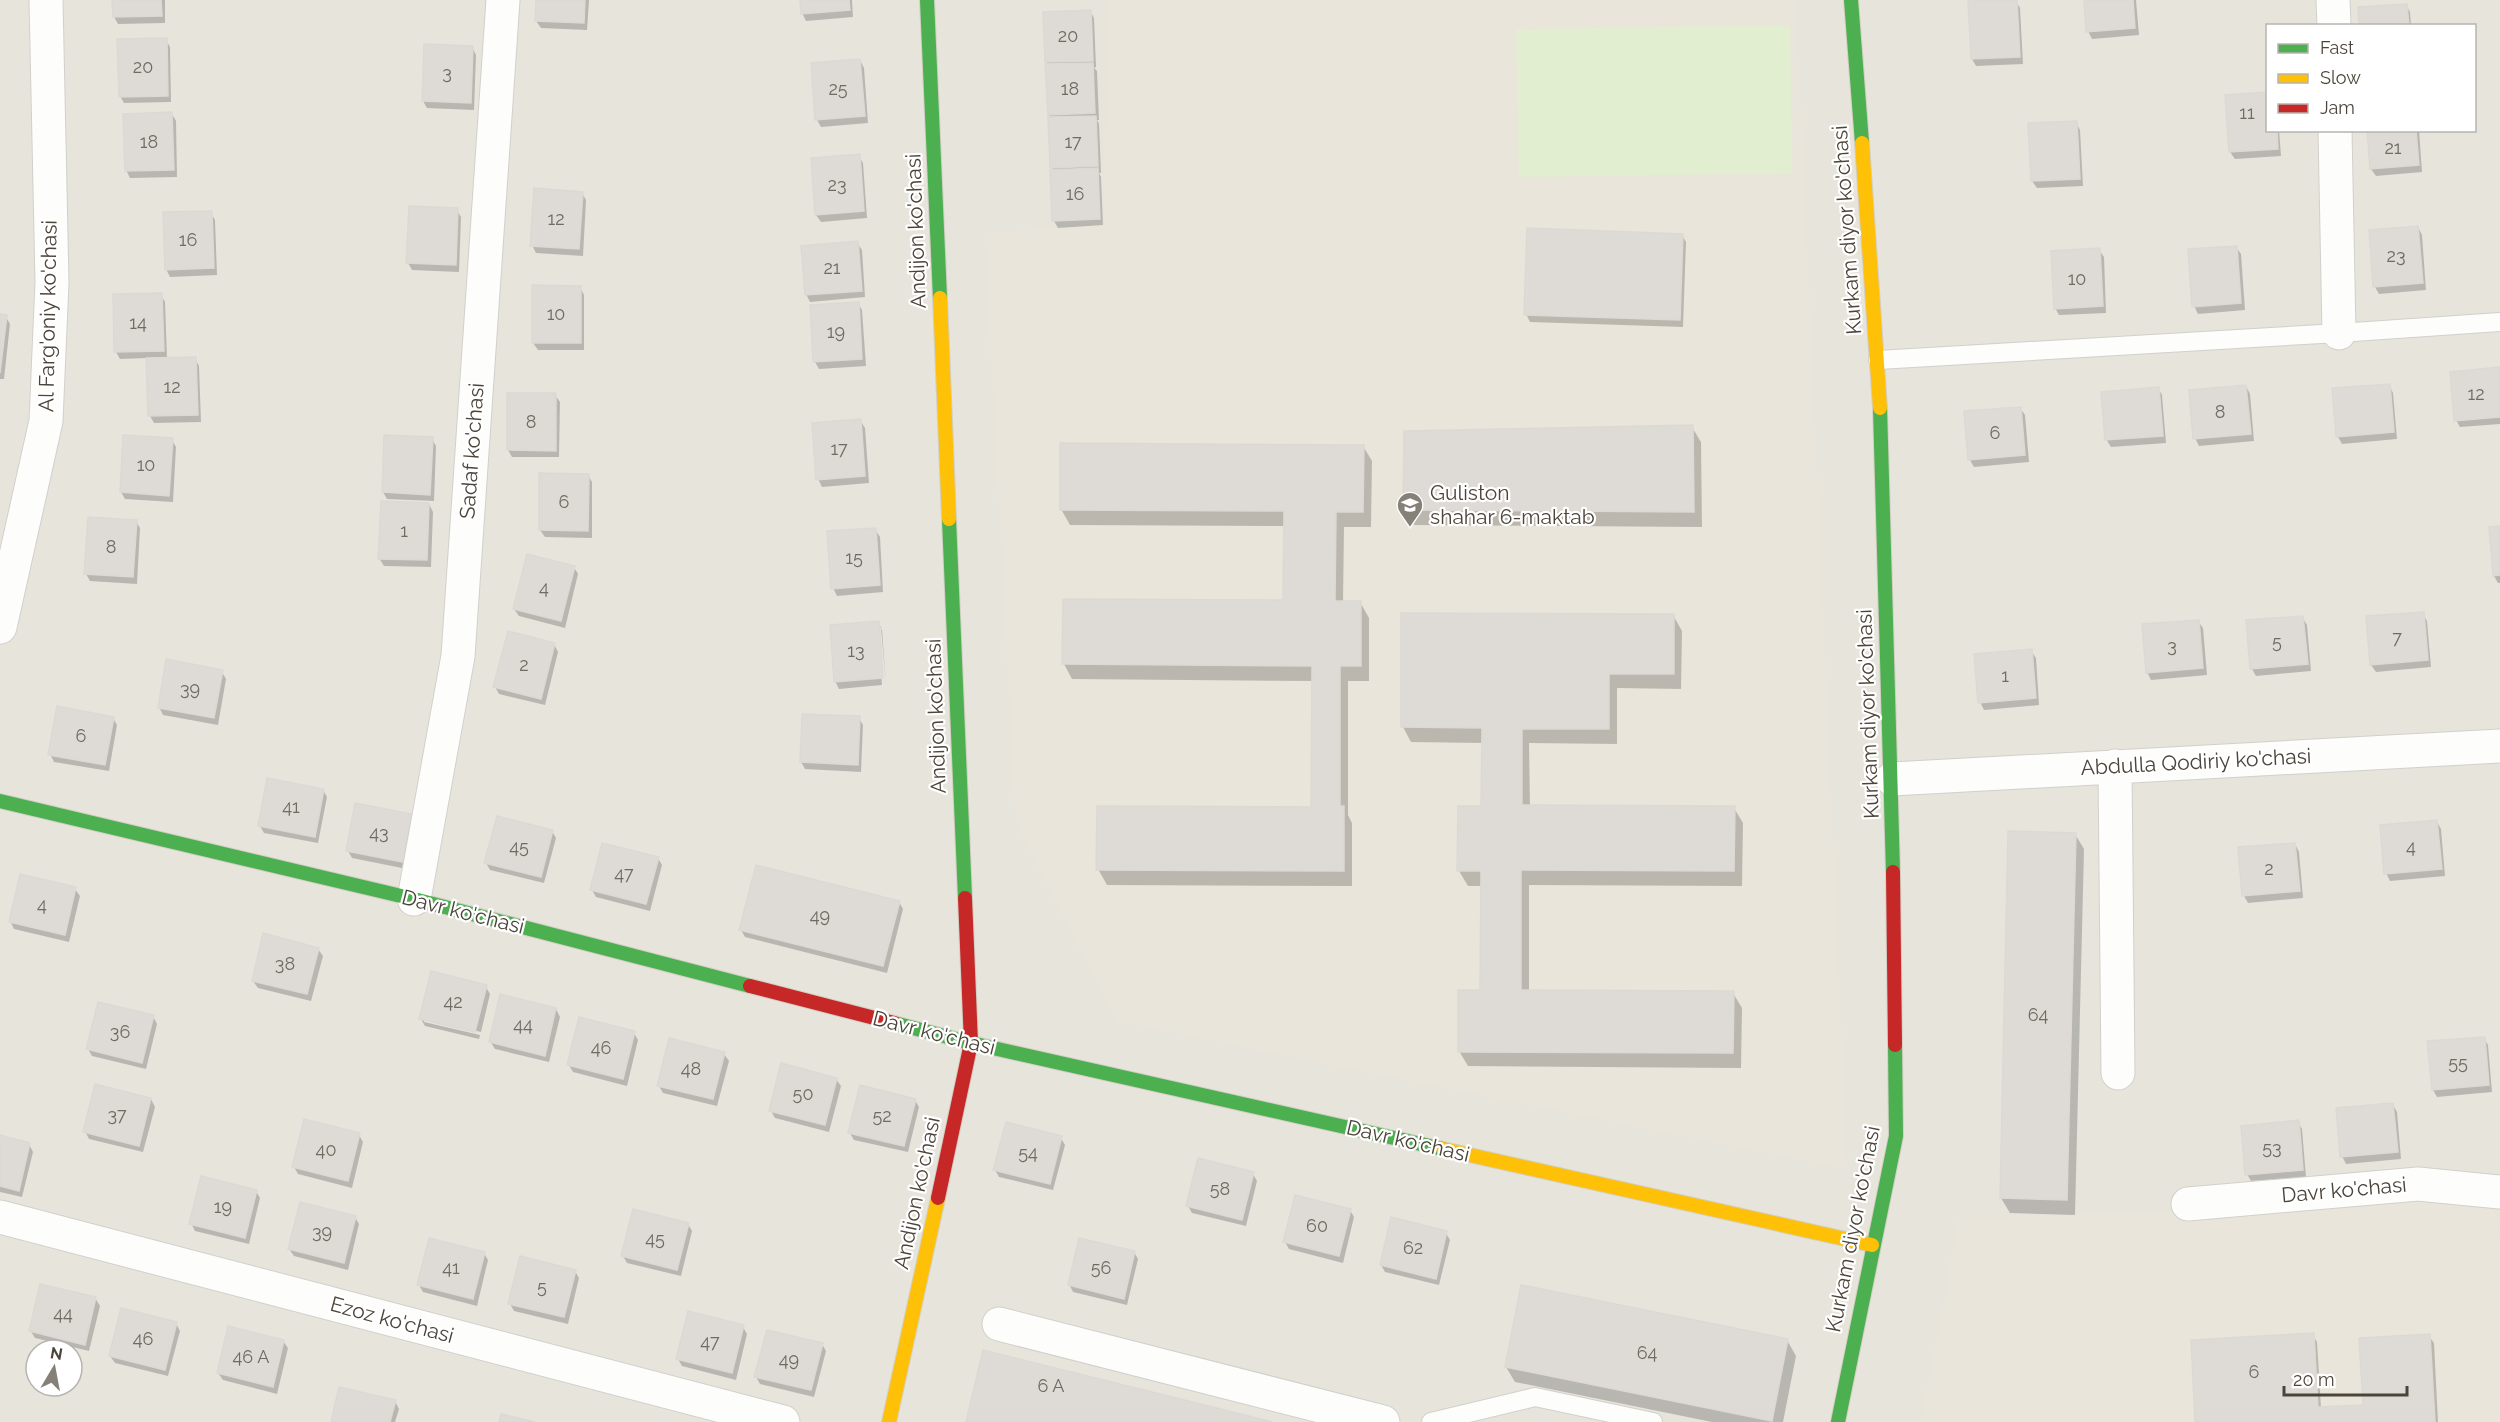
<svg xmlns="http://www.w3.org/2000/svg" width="2500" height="1422" font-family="Raleway,sans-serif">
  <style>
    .residential { fill: #e7e4dc; fill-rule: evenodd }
    .education { fill: #eae5da }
    .green { fill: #e1eecf }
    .shadow { fill: #0003 }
    .building { fill: #dedbd6; stroke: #dcd9d4; stroke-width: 1.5 }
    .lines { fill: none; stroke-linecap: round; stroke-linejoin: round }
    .lane-casing { stroke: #d2d0cb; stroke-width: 20 }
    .street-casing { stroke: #d2d0cb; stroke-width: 35 }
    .fast-casing { stroke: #d3cfc5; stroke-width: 16 }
    .slow-casing { stroke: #d3cfc5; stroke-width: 16 }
    .jam-casing { stroke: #d3cfc5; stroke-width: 16 }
    .lane { stroke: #fdfdfc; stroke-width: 18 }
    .street { stroke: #fdfdfc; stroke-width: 33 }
    .fast { stroke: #4caf50; stroke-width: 14 }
    .slow { stroke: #ffc107; stroke-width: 14 }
    .jam { stroke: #c62828; stroke-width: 14 }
    .labels { text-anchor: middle; stroke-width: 4.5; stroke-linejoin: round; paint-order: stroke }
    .number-label { font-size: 18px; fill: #706a61 }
    .street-label { font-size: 21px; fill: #4b4439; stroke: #fff }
    .poi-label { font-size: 21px; fill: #4b4439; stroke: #fff; text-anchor: start }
  </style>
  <rect width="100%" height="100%" fill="#f4f2ee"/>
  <!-- residential -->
  <path class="residential" d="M0 0H2500V1422H0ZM2268 26H2474V130H2268ZM36 1350H72V1386H36Z"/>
  <!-- education -->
  <path class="education" d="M1107 0H1796L1847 1169 1117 1021 1016 822 985 234 1104 224Z
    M2495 1199 2500 1248V1422H1921L1959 1219Z"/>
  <!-- green -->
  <path class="green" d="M1790 25 1792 173 1519 177 1516 29Z"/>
  <!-- shadow -->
  <path class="shadow" d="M114 0H165V23L118 24 114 17Z
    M537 0H589L587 30 541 28 536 21Z
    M801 0H852L853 17 806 21 802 13Z
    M2085 0H2136L2139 35 2092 39 2088 31Z
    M2016 1 2020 8 2023 64 1976 66 1972 59Z
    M2406 5 2410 12 2411 26H2361Z
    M1090 11 1094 18 1096 67 1094 68 1097 71 1099 120H1097L1099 124 1101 173H1099L1101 177 1103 225 1058 228 1054 221 1051 119 1049 115V66L1046 62Z
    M166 40 170 47 171 102 124 103 120 96Z
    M472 47 476 55 474 110 427 108 423 101Z
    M860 60 864 68 868 123 821 127 817 120Z
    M2226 96 2268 130H2279L2281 156 2235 159 2230 152Z
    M172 114 176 121 177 177 130 178 126 170Z
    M2076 122 2080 130 2083 186 2037 188 2032 181Z
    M2368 130H2419L2422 172 2376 176 2371 169Z
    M859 156 863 163 867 218 821 222 816 215Z
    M582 193 586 200 583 256 536 253 532 245Z
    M457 210 461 217 459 272 412 270 408 263Z
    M211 213 215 220 217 275 170 277 166 269Z
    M2418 227 2422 235 2426 290 2379 294 2375 287Z
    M1682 235 1686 242 1683 327 1530 322 1526 314Z
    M857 243 862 250 865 297 810 302 806 294Z
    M2236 247 2241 254 2245 310 2198 314 2194 306Z
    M2099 250 2104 257 2106 313 2059 315 2055 308Z
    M534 287H580L584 295V350H538L533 343Z
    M161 295 165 302 167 359H195L199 366 201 422 154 423 150 416 148 358 120 359 116 352Z
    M858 303 862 310 866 366 819 369 815 362Z
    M0 316 6 317 10 324 4 379H0Z
    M2500 369V424L2460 427 2456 420Z
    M2389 385 2393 393 2397 439 2342 444 2338 437Z
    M2246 386 2250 394 2254 441 2199 446 2195 438Z
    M2158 388 2162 395 2166 443 2111 447 2106 439Z
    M555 395 560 402 559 457H512L508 450Z
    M2020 408 2025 415 2029 462 1974 467 1970 460Z
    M860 420 865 428 869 483 822 487 818 479Z
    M1692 427 1701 442 1702 527 1414 525 1405 510Z
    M432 439 436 446 434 501 387 499 383 492Z
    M172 440 176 447 173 502 125 499 121 492Z
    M1363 446 1372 461 1371 527H1344L1343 603 1360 602 1369 618V681H1348V815L1352 823V886L1107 885 1098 869 1313 808 1314 681 1072 679 1064 664 1285 602V526L1070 525 1061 509Z
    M541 475H588L592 482V538L545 537 540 530Z
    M429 504 433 512 431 567 384 566 379 558Z
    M136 521 140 528 137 584 90 581 86 574Z
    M2500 528V583H2498L2494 576Z
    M875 529 880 537 883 592 837 596 833 588Z
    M574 567 578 574 565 628 519 616 514 609Z
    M2423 614 2427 621 2431 667 2376 672 2371 665 2368 618Z
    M1673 615 1682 631 1681 689 1617 688V744L1529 743 1530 807 1734 808 1743 823 1742 886 1529 885V992L1733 993 1742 1008 1741 1068 1468 1066 1459 1051 1482 991V886H1468L1459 871 1483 808V743L1411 742 1403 727Z
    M2302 617 2307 625 2311 671 2256 676 2252 669Z
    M2198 621 2203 628 2207 675 2151 680 2147 672Z
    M878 622 882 630 886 685 881 628H878L882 685 839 689 835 681Z
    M554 644 558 652 545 705 499 694 495 687Z
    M2031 651 2036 658 2039 705 1984 710 1980 702Z
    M222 672 226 679 218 725 163 715 159 707Z
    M113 718 117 725 109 771 54 762 50 754Z
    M859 718 863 725 861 772 805 769 801 762Z
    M323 790 327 797 318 843 264 833 260 826Z
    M411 815 415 823 407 869 352 858 348 851Z
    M2437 822 2441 829 2445 876 2390 881 2386 873Z
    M552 831 556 838 544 883 490 870 486 863Z
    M2075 834 2084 849 2075 1215 2010 1213 2001 1198Z
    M2295 844 2299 852 2303 898 2248 903 2244 896 2240 849Z
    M658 858 662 865 650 911 596 897 592 890Z
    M75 889 80 896 69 942 14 929 10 921Z
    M899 902 903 909 887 973 745 937 741 930Z
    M318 949 323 956 311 1001 258 988 253 981Z
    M486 987 490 994 481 1032 424 1019V1022L480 1035 479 1039 425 1026 421 1019Z
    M556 1009 560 1017 549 1062 495 1049 490 1041Z
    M153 1016 157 1024 146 1069 92 1056 88 1049Z
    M634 1033 638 1040 627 1086 573 1072 569 1065Z
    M2484 1038 2488 1045 2492 1092 2437 1097 2433 1090Z
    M724 1054 729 1061 717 1106 663 1093 659 1086Z
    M836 1079 841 1086 829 1132 775 1118 771 1111Z
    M151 1099 155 1107 143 1152 89 1139 85 1131Z
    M915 1100 919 1107 908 1152 854 1140 849 1132Z
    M2393 1105 2397 1112 2401 1159 2346 1164 2342 1156Z
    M2298 1122 2302 1129 2306 1177 2251 1181 2247 1174Z
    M359 1135 363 1142 352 1188 298 1174 294 1167Z
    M0 1137 29 1144 33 1152 22 1197 0 1192Z
    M1061 1138 1065 1145 1053 1190 999 1177 995 1170Z
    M1253 1174 1257 1181 1246 1226 1192 1213 1188 1206Z
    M256 1191 260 1198 249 1244 195 1231 191 1223Z
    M1350 1210 1354 1217 1343 1263 1289 1249 1285 1242Z
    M355 1217 359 1224 348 1270 294 1256 289 1249Z
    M688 1224 692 1231 681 1276 627 1263 623 1256Z
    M1446 1233 1450 1240 1439 1285 1385 1272 1381 1265Z
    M1134 1252 1138 1259 1127 1305 1073 1292 1069 1284Z
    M484 1253 488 1260 477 1306 423 1292 419 1285Z
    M575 1271 579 1278 568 1324 514 1311 510 1304Z
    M95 1298 100 1306 89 1351 35 1338 30 1330Z
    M176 1323 180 1331 168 1376 115 1363 110 1356Z
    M743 1327 747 1334 736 1380 682 1366 678 1359Z
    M2313 1335 2317 1342 2321 1408 2365 1406 2429 1336 2434 1343 2438 1422H2197Z
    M1787 1340 1796 1356 1783 1422H1712L1515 1382 1506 1367Z
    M283 1341 288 1348 277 1394 223 1380 218 1373Z
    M822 1344 826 1351 814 1397 760 1384 756 1377Z
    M395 1401 399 1409 395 1422H332Z"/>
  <!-- building -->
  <path class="building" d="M112 0H161L162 16 113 17Z
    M536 0H585L584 23 535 21Z
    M800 0H849L850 10 801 14Z
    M2017 0 2020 57 1971 59 1968 1Z
    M2084 0H2133L2135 28 2086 32Z
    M2407 4 2409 26H2359L2358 7Z
    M1091 10 1093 61 1045 62 1043 12Z
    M167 38 168 96 119 97 117 39Z
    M424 44 473 46 471 103 422 101Z
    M860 59 865 116 815 120 811 63Z
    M1093 63 1095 113 1048 115 1045 64Z
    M2268 92V130H2277L2278 149 2229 152 2225 95Z
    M172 112 174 170 125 171 123 114Z
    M1096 116 1098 166 1050 168 1048 117Z
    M2077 121 2080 179 2031 181 2028 123Z
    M2367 130H2416L2419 165 2370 169Z
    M860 154 864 211 815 215 811 158Z
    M1098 168 1100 219 1052 221 1050 170Z
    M534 188 583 192 579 249 530 246Z
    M409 206 458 208 456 265 406 263Z
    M212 211 214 268 165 270 163 212Z
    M2418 226 2423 283 2373 287 2369 230Z
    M1527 228 1683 234 1680 320 1524 315Z
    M858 241 862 291 805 295 801 246Z
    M2237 246 2241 303 2192 307 2188 249Z
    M2100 248 2103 306 2054 309 2051 251Z
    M532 285 581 286V343H532Z
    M162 293 164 351 114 352 113 294Z
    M859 302 862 359 813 362 810 305Z
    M0 314 7 315 0 373Z
    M196 357 198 415 148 416 146 358Z
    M2500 367V417L2454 421 2450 372Z
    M2390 384 2394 432 2336 437 2332 388Z
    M2246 385 2251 434 2193 439 2189 390Z
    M2159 387 2163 436 2105 440 2101 392Z
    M507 393H556V451L507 450Z
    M2021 407 2025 455 1968 460 1964 411Z
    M861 419 865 476 816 480 812 423Z
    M1693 425 1694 512 1403 510 1404 431Z
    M123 435 173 438 169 496 120 492Z
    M384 435 433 437 430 495 382 492Z
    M1060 443 1364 445 1363 512H1336L1335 601H1361V666H1340V806H1344V871L1096 870 1097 806 1311 807 1312 666 1062 664 1063 599 1283 600 1284 511 1060 510Z
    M539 473 589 474 588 531 539 530Z
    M381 501 429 503 427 560 378 559Z
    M88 517 137 520 133 577 84 574Z
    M2500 526V575L2493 576 2489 527Z
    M876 528 880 585 831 589 827 531Z
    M527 554 575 566 561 621 513 609Z
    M2424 612 2428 660 2370 665 2366 616Z
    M1401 613 1674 614V674H1609V729H1522V805L1735 806 1734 871 1521 870V990L1734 991 1733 1053 1458 1052V990H1480L1481 871H1457L1458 806H1481L1482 728 1401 727Z
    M2303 616 2308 664 2250 669 2246 620Z
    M2199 620 2203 668 2146 673 2142 624Z
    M879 621 883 678 834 682 830 625Z
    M508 631 555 643 541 699 493 687Z
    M2032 649 2036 698 1978 703 1974 654Z
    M166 659 223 670 214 718 158 708Z
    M57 706 114 717 105 765 48 755Z
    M802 714 860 716 858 765 800 762Z
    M267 778 324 789 315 837 258 826Z
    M355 803 412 814 403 862 346 851Z
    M497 816 553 830 541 877 484 863Z
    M2437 820 2442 869 2384 874 2380 825Z
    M2008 831 2076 833 2067 1200 2000 1198Z
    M602 843 659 857 646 904 590 890Z
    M2295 843 2300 891 2242 896 2238 847Z
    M756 865 900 901 883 966 739 930Z
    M20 874 76 887 65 935 9 922Z
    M263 933 319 948 307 994 252 981Z
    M431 971 487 985 475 1032 419 1019Z
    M500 994 556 1008 545 1056 489 1042Z
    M98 1002 154 1015 142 1063 86 1049Z
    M579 1017 635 1031 623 1079 567 1065Z
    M2485 1037 2489 1085 2432 1090 2427 1041Z
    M669 1038 725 1052 713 1099 657 1086Z
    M781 1063 837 1078 825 1125 769 1111Z
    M95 1084 151 1098 139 1146 83 1132Z
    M860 1085 916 1099 904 1146 848 1133Z
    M2393 1103 2398 1152 2340 1157 2336 1108Z
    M304 1119 360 1133 348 1181 292 1167Z
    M2299 1120 2303 1170 2245 1175 2241 1126Z
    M1006 1122 1062 1136 1050 1184 993 1170Z
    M0 1135 30 1143 19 1191 0 1186Z
    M1198 1158 1254 1172 1242 1220 1186 1206Z
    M201 1176 257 1190 245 1238 189 1224Z
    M1295 1195 1351 1209 1339 1256 1283 1242Z
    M300 1202 356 1216 344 1263 288 1249Z
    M633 1209 689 1223 677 1270 621 1256Z
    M1391 1217 1447 1231 1436 1279 1380 1265Z
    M429 1238 485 1252 473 1299 417 1285Z
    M1079 1238 1135 1251 1124 1299 1068 1285Z
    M520 1256 576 1270 564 1317 508 1304Z
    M40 1284 96 1297 85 1345 29 1331Z
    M1521 1285 1788 1339 1772 1421 1505 1367Z
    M121 1308 177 1322 165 1370 109 1356Z
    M688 1311 744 1325 732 1373 676 1359Z
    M228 1326 284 1340 273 1387 217 1373Z
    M767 1330 823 1343 811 1390 754 1377Z
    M2314 1333 2318 1407 2363 1405 2359 1338 2430 1334 2435 1422H2195L2191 1340Z
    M983 1350 1273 1422H966Z
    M339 1387 396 1400 390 1422H331Z
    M501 1414 535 1422H499Z"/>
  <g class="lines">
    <!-- lane casing -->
    <g class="lane-casing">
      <path id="lane" d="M1878 360 2339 333 2500 322
        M1431 1422 1535 1397 1653 1422"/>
    </g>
    <!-- street casing -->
    <g class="street-casing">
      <path id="street" d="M2333 0 2334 26
        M2335 130 2339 333
        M0 627 46 421 52 282 46 0
        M2115 766 2118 1073
        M1892 779 2500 746
        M414 899 458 656 503 0
        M2188 1204 2418 1184 2500 1192
        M0 1217 783 1422
        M999 1324 1383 1422"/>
    </g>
    <!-- fast casing -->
    <g class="fast-casing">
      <path id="fast" d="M927 0 940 298
        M1851 0 1862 143
        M1880 408 1893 872
        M949 519 965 898
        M0 801 414 899 750 986
        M894 1023 971 1043 1443 1149
        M1838 1422 1896 1136 1895 1045"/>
    </g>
    <!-- slow casing -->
    <g class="slow-casing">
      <path id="slow" d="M1862 143 1880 408
        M940 298 949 519
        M1443 1149 1872 1245
        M889 1422 938 1198"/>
    </g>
    <!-- jam casing -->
    <g class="jam-casing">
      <path id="jam" d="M1893 872 1895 1045
        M750 986 894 1023
        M938 1198 971 1043 965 898"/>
    </g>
    <!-- lane -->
    <use href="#lane" class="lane"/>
    <!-- street -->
    <use href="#street" class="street"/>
    <!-- fast -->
    <use href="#fast" class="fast"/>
    <!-- slow -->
    <use href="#slow" class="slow"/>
    <!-- jam -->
    <use href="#jam" class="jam"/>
  </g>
  <!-- icons -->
  <defs>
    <g id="school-pin" transform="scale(1.35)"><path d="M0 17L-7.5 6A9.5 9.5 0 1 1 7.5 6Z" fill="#868178" stroke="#fff"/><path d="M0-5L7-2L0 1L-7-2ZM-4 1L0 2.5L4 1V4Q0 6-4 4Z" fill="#fff"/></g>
  </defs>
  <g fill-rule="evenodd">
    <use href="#school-pin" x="1410" y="505"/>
  </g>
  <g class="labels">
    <!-- number labels -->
    <g class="number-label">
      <text x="1068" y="42">20</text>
      <text x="143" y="73">20</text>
      <text x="447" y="79">3</text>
      <text x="838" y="95">25</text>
      <text x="1070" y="95">18</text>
      <text x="2247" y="119">11</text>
      <text x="149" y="148">18</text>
      <text x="1073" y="148">17</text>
      <text x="2393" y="154">21</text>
      <text x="837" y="191">23</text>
      <text x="1075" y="200">16</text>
      <text x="556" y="225">12</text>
      <text x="188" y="246">16</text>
      <text x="2396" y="262">23</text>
      <text x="832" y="274">21</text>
      <text x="2077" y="285">10</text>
      <text x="556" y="320">10</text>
      <text x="138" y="329">14</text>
      <text x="836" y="338">19</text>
      <text x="172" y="393">12</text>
      <text x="2476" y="400">12</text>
      <text x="2220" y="418">8</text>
      <text x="531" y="428">8</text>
      <text x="1995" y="439">6</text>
      <text x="839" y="455">17</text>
      <text x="146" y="471">10</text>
      <text x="564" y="508">6</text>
      <text x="404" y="537">1</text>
      <text x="111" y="553">8</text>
      <text x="854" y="564">15</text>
      <text x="544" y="594">4</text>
      <text x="2397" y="644">7</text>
      <text x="2277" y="648">5</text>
      <text x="2172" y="652">3</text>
      <text x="856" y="657">13</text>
      <text x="524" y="671">2</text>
      <text x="2005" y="682">1</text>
      <text x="190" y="695">39</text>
      <text x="81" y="742">6</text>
      <text x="291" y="813">41</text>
      <text x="379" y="839">43</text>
      <text x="519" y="853">45</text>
      <text x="2411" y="853">4</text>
      <text x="2269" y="875">2</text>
      <text x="624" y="880">47</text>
      <text x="42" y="911">4</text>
      <text x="820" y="922">49</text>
      <text x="285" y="970">38</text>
      <text x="453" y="1008">42</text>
      <text x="2038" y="1021">64</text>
      <text x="523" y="1031">44</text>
      <text x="120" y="1038">36</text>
      <text x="601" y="1054">46</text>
      <text x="2458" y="1069">55</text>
      <text x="691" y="1075">48</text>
      <text x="803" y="1100">50</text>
      <text x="117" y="1121">37</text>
      <text x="882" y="1122">52</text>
      <text x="2272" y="1154">53</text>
      <text x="326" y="1156">40</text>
      <text x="1028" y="1159">54</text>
      <text x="1220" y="1195">58</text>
      <text x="223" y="1213">19</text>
      <text x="1317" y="1232">60</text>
      <text x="322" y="1238">39</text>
      <text x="655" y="1245">45</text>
      <text x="1413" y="1254">62</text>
      <text x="451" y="1274">41</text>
      <text x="1101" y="1274">56</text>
      <text x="542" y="1293">5</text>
      <text x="63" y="1320">44</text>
      <text x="143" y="1345">46</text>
      <text x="710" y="1348">47</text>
      <text x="1647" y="1359">64</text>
      <text x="251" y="1363">46 А</text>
      <text x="789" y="1366">49</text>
      <text x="2254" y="1378">6</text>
      <text x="1051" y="1392">6 А</text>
    </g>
    <!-- street labels -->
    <g class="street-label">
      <text transform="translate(1847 230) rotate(-94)" y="7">Kurkam diyor ko'chasi</text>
      <text transform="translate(916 231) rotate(-92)" y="7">Andijon ko'chasi</text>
      <text transform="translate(48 316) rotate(-89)" y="7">Al Farg'oniy ko'chasi</text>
      <text transform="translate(472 451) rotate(-86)" y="7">Sadaf ko'chasi</text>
      <text transform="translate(1868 714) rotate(-92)" y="7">Kurkam diyor ko'chasi</text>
      <text transform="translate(936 716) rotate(-92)" y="7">Andijon ko'chasi</text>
      <text transform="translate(2196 762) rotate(-3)" y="7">Abdulla Qodiriy ko'chasi</text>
      <text transform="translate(463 912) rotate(14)" y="7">Davr ko'chasi</text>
      <text transform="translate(934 1033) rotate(14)" y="7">Davr ko'chasi</text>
      <text transform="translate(1408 1141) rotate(13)" y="7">Davr ko'chasi</text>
      <text transform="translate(2344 1190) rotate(-5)" y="7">Davr ko'chasi</text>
      <text transform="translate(917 1193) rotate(-78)" y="7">Andijon ko'chasi</text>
      <text transform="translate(1853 1229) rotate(-79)" y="7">Kurkam diyor ko'chasi</text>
      <text transform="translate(392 1320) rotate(15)" y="7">Ezoz ko'chasi</text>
    </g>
    <!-- poi labels -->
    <g class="poi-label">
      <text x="1430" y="500">Guliston<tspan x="1430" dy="24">shahar 6-maktab</tspan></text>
    </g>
  </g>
  <!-- legend -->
  <rect x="2266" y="24" width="210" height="108" fill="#ffffff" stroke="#b7b4b0" stroke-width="1.5"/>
  <rect x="2278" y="44" width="30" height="9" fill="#4caf50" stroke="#b7b4b0" stroke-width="1.5"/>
  <text x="2320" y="54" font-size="18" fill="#4b4439">Fast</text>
  <rect x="2278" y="74" width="30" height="9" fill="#ffc107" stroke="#b7b4b0" stroke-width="1.5"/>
  <text x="2320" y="84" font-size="18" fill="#4b4439">Slow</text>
  <rect x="2278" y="104" width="30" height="9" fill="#c62828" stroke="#b7b4b0" stroke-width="1.5"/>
  <text x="2320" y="114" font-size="18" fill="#4b4439">Jam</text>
  <!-- north arrow -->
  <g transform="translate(54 1368) rotate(10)"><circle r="28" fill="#ffffff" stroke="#b7b4b0" stroke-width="1.5"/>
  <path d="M0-4.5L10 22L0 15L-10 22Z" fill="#868178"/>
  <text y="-9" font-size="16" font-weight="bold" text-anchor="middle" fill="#4b4439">N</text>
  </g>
  <!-- scale -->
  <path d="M2284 1386v9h123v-9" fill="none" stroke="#4b4439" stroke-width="3"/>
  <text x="2293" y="1386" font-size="18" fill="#4b4439" stroke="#ffffff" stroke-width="4.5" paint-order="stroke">20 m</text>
</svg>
